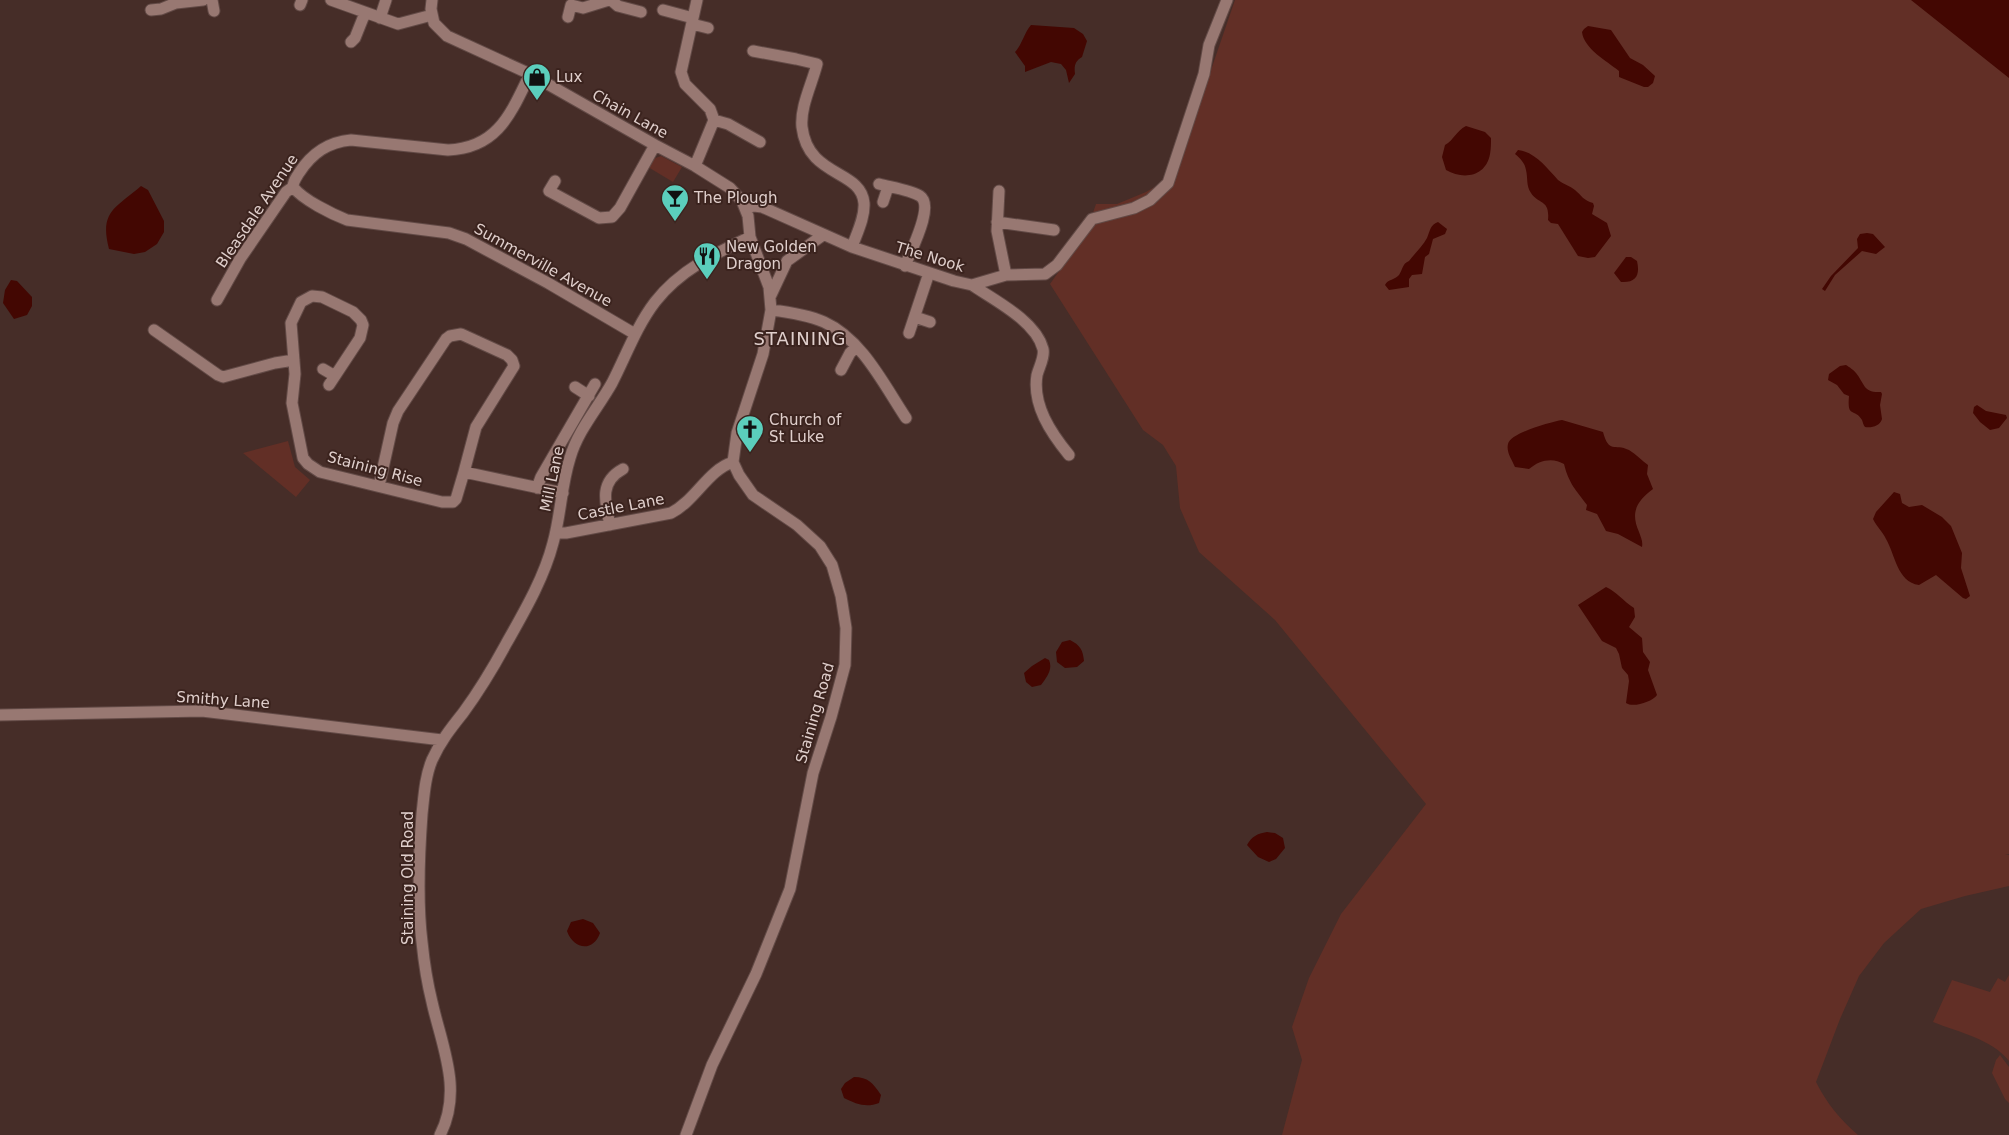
<svg xmlns="http://www.w3.org/2000/svg" width="2009" height="1135" font-family="'DejaVu Sans',sans-serif">
  <style>
    .green { fill: #622f26 }
    .water { fill: #430702 }
    .lines { fill: none; stroke-linecap: round; stroke-linejoin: round }
    .minor-casing { stroke: #624a46; stroke-width: 13 }
    .minor { stroke: #987872; stroke-width: 11 }
    .labels { text-anchor: middle; stroke-width: 4; stroke-linejoin: round; paint-order: stroke }
    .poi-label { font-size: 15px; fill: #e0cfcc; stroke: #3b231e; text-anchor: start }
    .street-label { font-size: 15px; fill: #e0cfcc; stroke: #3b231e }
    .quarter-label { font-size: 18px; letter-spacing: 1px; fill: #e0cfcc; stroke: #3b231e }
  </style>
  <rect width="100%" height="100%" fill="#462d28"/>
  <!-- green -->
  <path class="green" d="M1235 0H2009V854L2005 855H2009V886L1965 896 1921 909 1884 943 1859 976 1840 1019 1816 1082C1828 1105 1839 1118 1858 1135H1282L1302 1060 1292 1027 1309 978 1341 914 1426 804 1275 620 1199 552 1180 508 1176 466 1163 445 1143 430 1050 284 1086 233 1096 204H1117L1146 192 1175 175Z
    M661 156 682 167 673 182 648 167 653 159Z
    M288 441 295 467 310 480 296 497 243 453Z
    M2009 975V1061C1992 1039 1958 1032 1933 1022L1952 980 1990 992 1998 978 2005 982Z
    M2000 1055 2009 1067V1103L2005 1099 1992 1073 1996 1060Z"/>
  <!-- water -->
  <path class="water" d="M1911 0H2009V78Z
    M1031 25 1074 28 1083 34 1087 41 1082 57C1075 61 1074 66 1075 74L1069 83 1066 70 1061 64 1051 62 1025 72V66L1015 52C1022 45 1024 33 1031 25Z
    M1588 26 1611 30 1630 58 1643 65 1655 76 1653 83 1648 87H1644L1619 77V71C1607 61 1584 49 1582 32L1584 29Z
    M1466 126 1485 132 1491 138C1491 143 1491 149 1490 154 1486 177 1463 180 1446 170L1442 157 1445 145C1454 140 1456 131 1466 126Z
    M1518 150C1535 152 1547 168 1558 180 1563 184 1570 186 1575 190 1581 195 1584 201 1593 203L1594 206 1592 214 1607 223 1611 236 1595 257 1588 258 1578 256 1558 224 1551 223 1548 220C1550 199 1539 205 1531 193 1526 186 1528 178 1526 170 1525 163 1520 158 1515 154Z
    M141 186 148 190 164 221V232L157 244 145 252 134 254 109 249C99 211 116 208 141 186Z
    M1438 222 1447 229 1445 234 1433 239 1429 254 1425 257 1422 274 1412 275 1409 279V287L1389 290 1385 285C1388 279 1395 280 1399 275 1403 269 1402 264 1409 261 1415 253 1423 246 1427 238 1430 231 1430 225 1438 222Z
    M1867 233 1873 234 1885 247 1876 254 1862 251 1835 275 1825 291 1822 289 1831 276 1858 248 1857 239 1860 234Z
    M1626 257H1631L1637 261C1640 274 1637 283 1621 282L1614 273Z
    M11 280 17 281 32 297V306L27 315 14 319 3 303 5 290Z
    M1846 365C1849 367 1854 370 1856 373 1865 384 1863 393 1881 392L1882 394 1880 405 1882 419C1880 426 1872 428 1865 427 1863 425 1863 422 1862 420 1854 407 1847 419 1849 396L1844 394 1837 385 1828 380 1829 374 1840 366Z
    M1977 405 1986 411 2006 415 2007 418 1999 428 1990 430 1980 422 1973 413 1974 407Z
    M1562 420 1603 432C1609 454 1614 443 1629 450 1636 454 1642 461 1648 465L1647 474 1653 489C1637 501 1630 512 1639 532 1641 538 1643 541 1642 547L1618 534 1606 531 1597 514 1586 510 1587 505C1576 490 1569 484 1564 464 1553 457 1539 460 1529 469L1515 467C1512 460 1506 452 1508 444 1510 433 1551 422 1562 420Z
    M1894 492 1900 494 1902 503 1909 507 1922 505 1942 517 1951 526 1962 553 1961 568 1970 596 1966 599 1963 598 1936 575 1919 585C1897 582 1895 554 1886 539 1883 532 1876 526 1873 519L1876 512Z
    M1606 587C1617 592 1623 601 1634 608L1635 617 1629 627 1642 638 1643 652 1650 662 1648 670 1657 695C1652 702 1633 708 1626 703L1629 681 1628 675 1622 668 1619 654 1616 648 1602 641 1578 605Z
    M1070 640C1080 645 1083 650 1084 661L1077 667 1065 668 1057 662 1056 652 1062 642Z
    M1045 658 1049 660C1053 669 1047 677 1041 685L1032 687 1026 682 1024 673 1032 666Z
    M1267 832 1275 833 1283 838 1285 848 1276 859 1269 862 1258 857 1247 845C1252 836 1257 834 1267 832Z
    M583 919 593 923 600 933C593 953 573 949 567 931L571 922Z
    M854 1077C868 1077 873 1083 881 1095L879 1103C866 1108 856 1104 844 1098L841 1089 845 1083Z"/>
  <g class="lines">
    <!-- minor casing -->
    <g class="minor-casing">
      <path id="minor" d="M212 0 214 11
        M331 0 398 24 432 15
        M432 0 431 9 434 23 447 36 530 74 655 145 695 166 730 188 742 201 748 216 750 237 769 287 771 310 763 354 737 433 733 462 739 475 753 495 797 525 820 546 832 565 841 596 846 628 845 665 831 717 813 773 790 889 756 974 712 1065 686 1135
        M611 0 618 6 641 12
        M697 0 681 72 685 84 710 109 714 120
        M300 5 302 0
        M151 10 161 9 176 3 203 0
        M663 10 693 18
        M568 17 571 5 583 8 609 0
        M380 18 386 0
        M692 24 708 28
        M351 42 355 38 365 13
        M753 51 796 59 817 64C812 84 800 107 802 127 808 178 861 169 864 203 865 217 857 233 852 247
        M695 166 714 120 728 124 760 142
        M555 181 549 191 599 218 612 217 620 208 655 145
        M879 184C890 187 911 190 920 196 935 206 910 252 905 266
        M293 187C303 200 332 214 347 220L449 233 466 239 548 283 635 334
        M999 191 997 231 1006 275
        M883 202 888 187
        M746 208 754 206 762 207 852 247 954 281 972 285 1006 275 1045 274 1057 265 1092 219 1134 208 1150 200 1168 183 1204 74 1209 45 1227 0
        M997 222 1054 230
        M972 285C994 300 1036 321 1043 349 1045 357 1039 367 1037 375 1032 405 1051 433 1069 455
        M771 295 787 261 823 235
        M217 300 240 259 286 192 293 187C293 181 296 178 299 173 312 153 328 142 351 140L448 150C498 148 511 113 530 74
        M771 310C788 312 808 315 824 322 862 339 884 385 906 418
        M915 317 930 322
        M154 330 218 375 223 377 275 363 294 360
        M909 333 929 273
        M323 369 335 376
        M841 370 850 353 856 347
        M329 385 360 338 363 325 361 320 353 312 322 297 312 296 301 302 291 323 295 374 292 403 303 458 308 464 320 472 442 502H453L456 499 464 472 563 493
        M575 387 589 396
        M379 486 393 423 398 411 446 339 450 336 461 334 507 355 512 360 514 366 476 427 464 472
        M537 488 541 477 595 384
        M610 525C605 502 599 482 623 469
        M556 533H566L671 513C695 501 708 470 733 462
        M0 715 202 711 442 740
        M440 1135C463 1090 442 1047 432 1002 427 982 424 962 422 942 417 902 419 855 422 814 424 796 425 777 432 760 440 742 451 728 463 713 479 691 493 668 506 644 524 612 544 578 553 543 561 515 561 486 570 458 578 430 598 408 612 383 626 356 636 327 655 302 680 270 714 254 750 237"/>
    </g>
    <!-- minor -->
    <use href="#minor" class="minor"/>
  </g>
  <!-- icons -->
  <defs>
    <g id="shop-pin" transform="scale(1.4375)"><path d="M0 17L-7.5 6A9.5 9.5 0 1 1 7.5 6Z" fill="#5bcebc" stroke="#3b231e"/><path d="M-5-2.5h2.3a2.7 3.5 0 0 1 5.4 0H5L5.5 6h-11ZM-1.5-2.5h3a1.5 2.3 0 0 0-3 0Z" fill="#111"/></g>
    <g id="bar-pin" transform="scale(1.4375)"><path d="M0 17L-7.5 6A9.5 9.5 0 1 1 7.5 6Z" fill="#5bcebc" stroke="#3b231e"/><path d="M-6-5H6L.8 .8V4.5H3.5V6h-7V4.5H-.8V.8Z" fill="#111"/></g>
    <g id="restaurant-pin" transform="scale(1.4375)"><path d="M0 17L-7.5 6A9.5 9.5 0 1 1 7.5 6Z" fill="#5bcebc" stroke="#3b231e"/><path d="M-5-6h1v4h1v-4h1v4h1v-4h1v5L-1.5 .5V6h-2V.5L-5-1ZM5-6V6H3V1.5H1.5Q1.5-4 5-6Z" fill="#111"/></g>
    <g id="church-pin" transform="scale(1.4375)"><path d="M0 17L-7.5 6A9.5 9.5 0 1 1 7.5 6Z" fill="#5bcebc" stroke="#3b231e"/><path d="M-1.2-6h2.4v3.5h3.3v2.4h-3.3V6h-2.4V-.1h-3.3v-2.4h3.3Z" fill="#111"/></g>
  </defs>
  <g fill-rule="evenodd">
    <use href="#shop-pin" x="537" y="77"/>
    <use href="#bar-pin" x="675" y="198"/>
    <use href="#restaurant-pin" x="707" y="256"/>
    <use href="#church-pin" x="750" y="429"/>
  </g>
  <g class="labels">
    <!-- poi labels -->
    <g class="poi-label">
      <text x="556" y="82">Lux</text>
      <text x="694" y="203">The Plough</text>
      <text x="726" y="252">New Golden<tspan x="726" dy="17">Dragon</tspan></text>
      <text x="769" y="425">Church of<tspan x="769" dy="17">St Luke</tspan></text>
    </g>
    <!-- street labels -->
    <g class="street-label">
      <text transform="translate(630 114) rotate(29)" y="5">Chain Lane</text>
      <text transform="translate(257 211) rotate(-56)" y="5">Bleasdale Avenue</text>
      <text transform="translate(930 257) rotate(17)" y="5">The Nook</text>
      <text transform="translate(543 265) rotate(29)" y="5">Summerville Avenue</text>
      <text transform="translate(375 469) rotate(15)" y="5">Staining Rise</text>
      <text transform="translate(552 479) rotate(-78)" y="5">Mill Lane</text>
      <text transform="translate(621 507) rotate(-11)" y="5">Castle Lane</text>
      <text transform="translate(223 700) rotate(4)" y="5">Smithy Lane</text>
      <text transform="translate(815 713) rotate(-74)" y="5">Staining Road</text>
      <text transform="translate(408 878) rotate(-90)" y="5">Staining Old Road</text>
    </g>
    <!-- quarter labels -->
    <g class="quarter-label">
      <text x="800" y="345">STAINING</text>
    </g>
  </g>
</svg>
